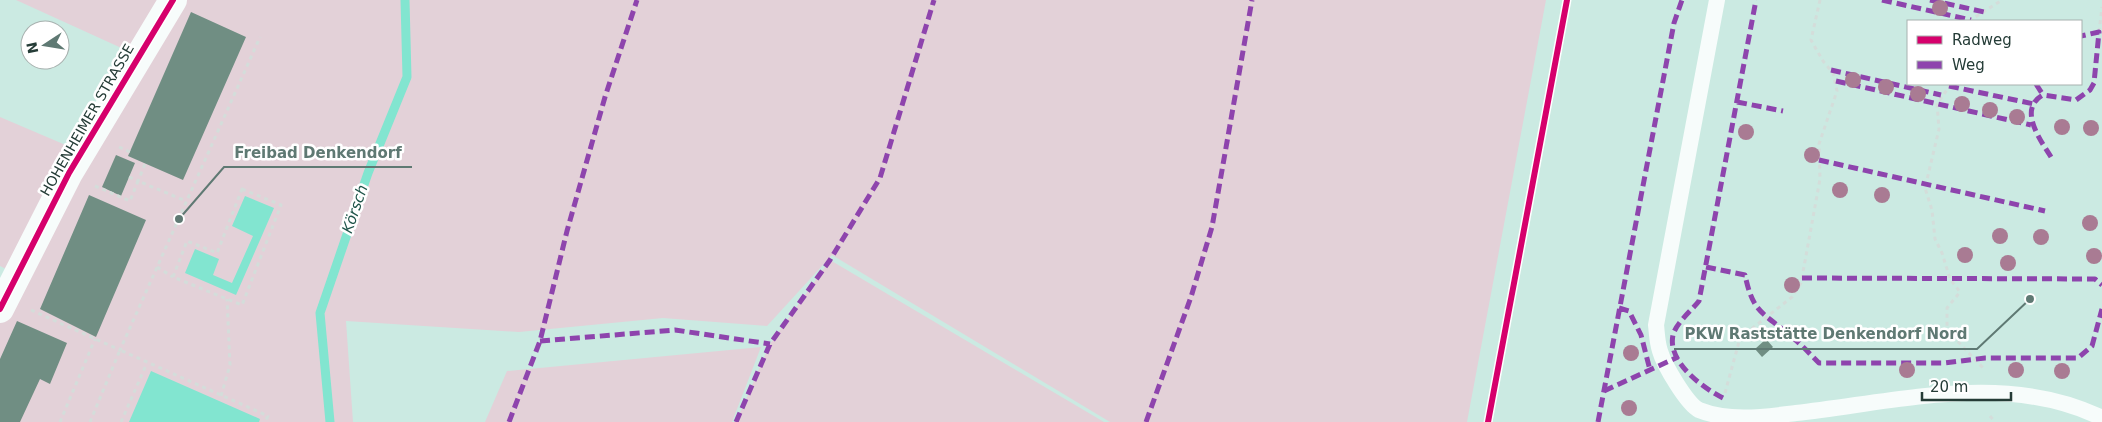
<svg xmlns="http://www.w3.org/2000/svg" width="2102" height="422" font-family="'DejaVu Sans',sans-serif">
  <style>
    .green { fill: #e3d1d8 }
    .water { fill: #82e5d0 }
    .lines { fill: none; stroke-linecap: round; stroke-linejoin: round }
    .stream { stroke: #82e5d0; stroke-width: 9 }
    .building { fill: #708e83 }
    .path { stroke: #d4ddda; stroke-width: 3; stroke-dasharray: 4 4; stroke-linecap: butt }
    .service { stroke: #f7fcfb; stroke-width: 16 }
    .minor { stroke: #f7fcfb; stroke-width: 28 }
    .quiet { stroke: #8e44ad; stroke-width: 5; stroke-dasharray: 10 5; stroke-linecap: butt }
    .cycleway-casing { stroke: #fff; stroke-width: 9 }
    .cycleway { stroke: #d6006c; stroke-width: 6 }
    .tree { fill: #a97b93 }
    .labels { text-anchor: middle; stroke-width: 5; stroke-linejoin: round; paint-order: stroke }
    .street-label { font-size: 14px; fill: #253c37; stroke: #fff }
    .water-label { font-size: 15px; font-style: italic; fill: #1f554a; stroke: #fff }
    .leader { fill: none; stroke: #5f7973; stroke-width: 2 }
    .callout-dot { fill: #5f7973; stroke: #fff; stroke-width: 2 }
    .callout-label { font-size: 15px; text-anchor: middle; font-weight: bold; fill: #5f7973; stroke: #fff; stroke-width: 5; stroke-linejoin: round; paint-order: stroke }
  </style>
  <rect width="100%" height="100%" fill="#cbeae2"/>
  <!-- green -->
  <path class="green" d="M16 0H159L128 51Z
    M184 0H1546L1467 422H1110L832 255 767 326 663 318 519 332 346 321 353 422H0V322L86 158Z
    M0 117 75 149 6 269 0 266Z
    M830 260 1104 422H736L770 344Z
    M761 347 732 422H485L507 371Z"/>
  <!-- water -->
  <path class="water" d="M245 196 274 208 236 295 185 273 195 249 219 259 213 275 232 283 253 236 232 226Z
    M151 371 260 419 259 422H129Z"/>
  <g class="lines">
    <!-- stream -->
    <path class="stream" d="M330 422 320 313 368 173 407 77 405 0"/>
  </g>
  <!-- building -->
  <path class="building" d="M191 12 246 37 183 180 128 156Z
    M116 155 135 163 121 196 102 187Z
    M89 195 146 220 96 337 40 309Z
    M17 321 67 343 50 384 40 379 20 422H0V359Z
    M1766 339 1773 347 1762 357 1755 349Z"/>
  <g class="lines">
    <!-- path -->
    <path class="path" d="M1969 21 2002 0
      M2099 32 2102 7
      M1951 84 1937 104 1939 129 1925 188 1932 210 1935 239 1942 253 1950 279 1960 292 1947 308V330L1984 369
      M119 147 130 152
      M129 177 138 181 145 164
      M95 186 130 201 138 181 186 201
      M242 189 281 205 242 305 173 277 187 241 217 253Z
      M157 267 173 277
      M31 310 120 350 260 37
      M1725 393 1740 338 1792 297 1801 283 1820 179 1819 144 1837 91 1833 73 1823 61 1811 40 1820 0
      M221 396 230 365 227 299
      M1990 416 1995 422
      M60 422 95 339
      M90 422 120 350 268 416 265 422
      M121 422 147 363"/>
    <!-- service -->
    <path class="service" d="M1717 0 1656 325C1657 333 1657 342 1660 351 1664 365 1687 404 1699 410 1729 422 1764 417 1796 413 1896 402 2007 371 2102 418"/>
    <!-- minor -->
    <path class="minor" d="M0 309 69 173 173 0"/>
    <!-- quiet -->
    <path class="quiet" d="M1882 0 1971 20
      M1930 0 1984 12
      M1831 70 1941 95
      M1836 81 2031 125
      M2036 84 2043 95
      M1949 86 2034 104
      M1737 102 1783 111
      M2051 157C2041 141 2017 109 2043 95L2076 100 2090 90 2094 83 2099 32 2081 36
      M1819 160 2045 211
      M1706 267 1745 275C1753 312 1761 311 1787 333 1799 342 1809 353 1819 363H1944L1985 358H2078L2092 346 2102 309
      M1802 278 2095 279 2102 285
      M1619 308 1629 311 1641 335 1650 370
      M540 341 675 330 770 344
      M1604 391 1678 357
      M1723 398C1703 388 1667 362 1673 335 1676 323 1692 310 1699 301L1756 0
      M509 422 540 341 567 231 605 97 637 0
      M736 422 770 344 830 260 880 178 934 0
      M1146 422 1191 297 1212 227 1252 0
      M1598 422 1674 23 1682 0"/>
    <!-- cycleway casing -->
    <g class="cycleway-casing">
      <path id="cycleway" d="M0 309 69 173 173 0
        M1488 422 1567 0"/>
    </g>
    <!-- cycleway -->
    <use href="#cycleway" class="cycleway"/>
  </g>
  <!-- trees -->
  <g class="tree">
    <circle cx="1940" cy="8" r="8"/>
    <circle cx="1853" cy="80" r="8"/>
    <circle cx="1886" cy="87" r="8"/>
    <circle cx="1918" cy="94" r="8"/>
    <circle cx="1962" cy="104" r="8"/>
    <circle cx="1990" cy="110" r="8"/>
    <circle cx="2017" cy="117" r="8"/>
    <circle cx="2062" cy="127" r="8"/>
    <circle cx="2091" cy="128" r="8"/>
    <circle cx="1746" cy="132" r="8"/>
    <circle cx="1812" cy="155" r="8"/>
    <circle cx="1840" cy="190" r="8"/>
    <circle cx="1882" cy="195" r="8"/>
    <circle cx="2090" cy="223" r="8"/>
    <circle cx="2000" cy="236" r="8"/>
    <circle cx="2041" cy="237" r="8"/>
    <circle cx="1965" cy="255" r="8"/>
    <circle cx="2094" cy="256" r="8"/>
    <circle cx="2008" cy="263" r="8"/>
    <circle cx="1792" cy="285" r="8"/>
    <circle cx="1631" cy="353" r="8"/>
    <circle cx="1907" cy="370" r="8"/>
    <circle cx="2016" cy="370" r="8"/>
    <circle cx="2062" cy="371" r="8"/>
    <circle cx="1629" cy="408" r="8"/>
  </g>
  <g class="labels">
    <!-- street labels -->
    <g class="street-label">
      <text transform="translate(87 120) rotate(-60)" y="5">HOHENHEIMER STRASSE</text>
    </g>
    <!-- water labels -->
    <g class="water-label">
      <text transform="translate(355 209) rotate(-71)" y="5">Körsch</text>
    </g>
  </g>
  <!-- callouts -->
  <path class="leader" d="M179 219L224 167H412M2030 299L1977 349H1674"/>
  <g class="callout-dot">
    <circle cx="179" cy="219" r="5"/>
    <circle cx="2030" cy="299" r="5"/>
  </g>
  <g class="callout-label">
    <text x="318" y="158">Freibad Denkendorf</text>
    <text x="1826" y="339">PKW Raststätte Denkendorf Nord</text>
  </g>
  <!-- legend -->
  <rect x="1907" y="20" width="175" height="65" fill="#ffffff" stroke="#a8b1af"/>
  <rect x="1917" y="36" width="25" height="8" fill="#d6006c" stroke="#a8b1af"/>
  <text x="1952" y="45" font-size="15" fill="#253c37">Radweg</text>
  <rect x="1917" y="61" width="25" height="8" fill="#8e44ad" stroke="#a8b1af"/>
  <text x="1952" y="70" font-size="15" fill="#253c37">Weg</text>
  <!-- north arrow -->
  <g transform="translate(45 45) rotate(258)"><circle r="24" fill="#ffffff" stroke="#a8b1af"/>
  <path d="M0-4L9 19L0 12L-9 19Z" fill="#5f7973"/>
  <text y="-8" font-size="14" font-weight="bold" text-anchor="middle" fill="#253c37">N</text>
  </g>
  <!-- scale -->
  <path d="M1922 392v8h89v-8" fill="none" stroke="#253c37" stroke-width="2.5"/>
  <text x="1930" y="392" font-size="15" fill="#253c37" stroke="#ffffff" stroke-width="4" paint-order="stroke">20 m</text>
</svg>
